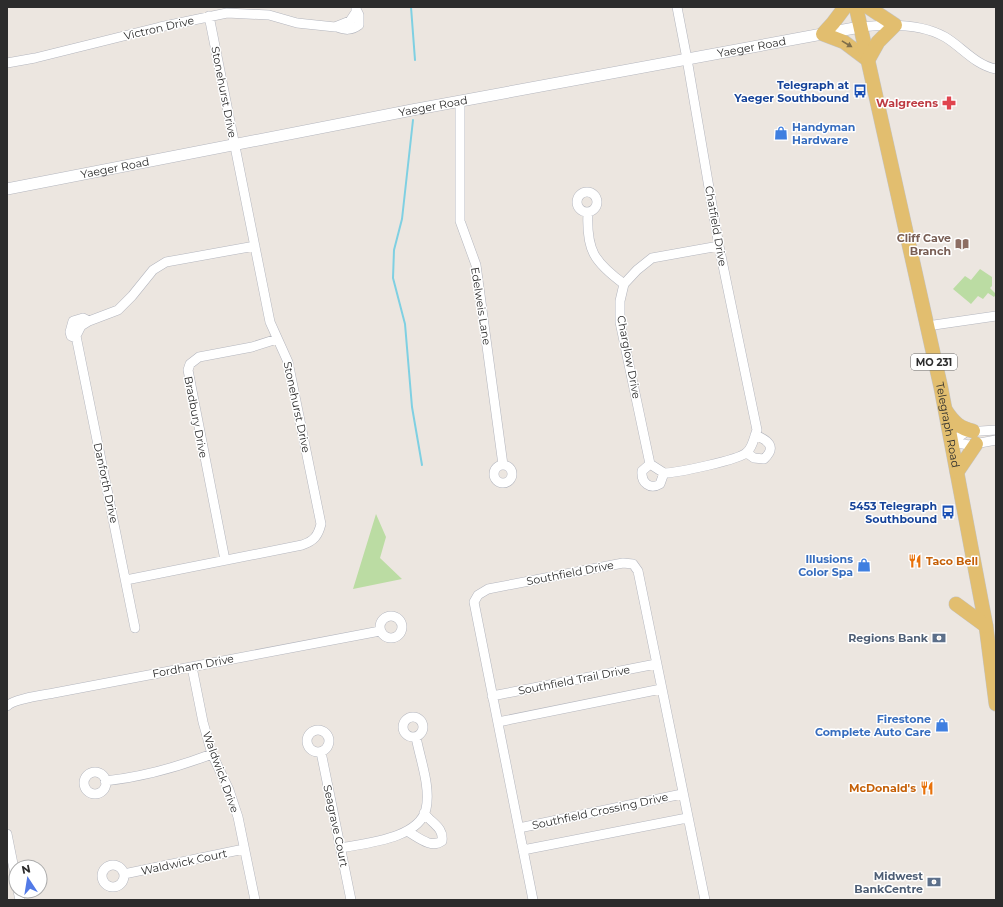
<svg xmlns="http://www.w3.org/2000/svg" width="1003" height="907" font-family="Montserrat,sans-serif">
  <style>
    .green { fill: #bbdca3 }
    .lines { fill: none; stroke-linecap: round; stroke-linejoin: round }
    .stream { stroke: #7fd0e2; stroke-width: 2 }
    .minor-casing { stroke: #b4b6be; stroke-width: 10 }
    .tertiary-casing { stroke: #b4b6be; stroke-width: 12 }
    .primary-casing { stroke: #c4c4c4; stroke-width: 15 }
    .minor { stroke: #fff; stroke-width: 9 }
    .tertiary { stroke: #fff; stroke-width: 11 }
    .primary { stroke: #e2be6f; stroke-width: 14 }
    .oneway { fill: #7e6e4a }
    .labels { text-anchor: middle; stroke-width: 3; stroke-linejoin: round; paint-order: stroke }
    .shield { fill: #fff; stroke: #6b6b6b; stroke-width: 1 }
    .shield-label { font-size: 10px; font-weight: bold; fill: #2c2c2c }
    .street-label { font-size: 11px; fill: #2c2c2c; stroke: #fff }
    .transit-label { font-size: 11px; font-weight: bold; fill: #164399; stroke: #fff; text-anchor: end }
    .health-label { font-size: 11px; font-weight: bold; fill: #be3a42; stroke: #fff; text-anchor: end }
    .shop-label { font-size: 11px; font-weight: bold; fill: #366cbe; stroke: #fff; text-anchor: end }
    .education-label { font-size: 11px; font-weight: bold; fill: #785e54; stroke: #fff; text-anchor: end }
    .food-label { font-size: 11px; font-weight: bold; fill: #c56008; stroke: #fff; text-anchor: start }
    .service-label { font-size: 11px; font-weight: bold; fill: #4e5e75; stroke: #fff; text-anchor: end }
  </style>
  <rect width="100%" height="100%" fill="#ece6e0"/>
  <!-- green -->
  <path class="green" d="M980 269 992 277V286L990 288 996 294 994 297 988 293 983 299 978 296 971 304 953 289 965 276 971 280Z
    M376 514 386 537 380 558 402 579 353 589Z"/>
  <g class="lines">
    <!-- stream -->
    <path class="stream" d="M411 7 415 60
      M413 120 402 219 394 250 393 278 405 324 412 407 422 465"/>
    <!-- minor casing -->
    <g class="minor-casing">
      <path id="minor" d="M677 7 687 59 719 246 757 430C754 437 753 447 747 452 740 460 676 473 664 473L650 464 620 322V301L624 284 637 270 652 258 719 246
        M337 27C345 30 351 31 359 25V15L356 9
        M860 27C886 24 921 23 945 37 962 47 975 65 996 69
        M7 63 35 58 160 27 227 13 269 15 297 23 335 27 350 21 356 12V7
        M460 101V221L476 265 503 465
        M577 202a10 10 0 1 1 20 0a10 10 0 1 1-20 0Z
        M588 212C586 250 594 262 624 284
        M927 326 996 316
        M76 338 71 336 70 332 73 321 83 318 89 321
        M951 442 966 432 996 430
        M951 442 969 445 996 440
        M747 453 754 458 764 459C777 447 768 440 755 435
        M650 464 642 471C641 483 650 490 660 484L664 473
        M494 474a9 9 0 1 1 18 0a9 9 0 1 1-18 0Z
        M225 560 188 370 190 364 199 357 252 347 277 339
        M126 580 302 545C314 541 318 536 321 524L288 362 270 322 209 16
        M380 627a11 11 0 1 1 22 0a11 11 0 1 1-22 0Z
        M135 628 76 336 81 326 89 321 118 310 132 296 153 270 166 262 255 246
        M192 667 203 722 212 754 229 790 238 817 255 900
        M492 696 656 664
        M7 706C13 699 43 695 54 693L380 631
        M403 727a10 10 0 1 1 20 0a10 10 0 1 1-20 0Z
        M498 722 661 689
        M307 741a11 11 0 1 1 22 0a11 11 0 1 1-22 0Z
        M321 752 351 900
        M84 783a11 11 0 1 1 22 0a11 11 0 1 1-22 0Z
        M105 781C142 777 178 767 212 754
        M519 828 682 794
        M407 831C418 837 431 849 442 841 444 827 431 823 424 813
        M7 834 16 879
        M341 848C365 843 419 839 426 809 431 787 420 759 416 737
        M523 850 687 818
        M102 876a11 11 0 1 1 22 0a11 11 0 1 1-22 0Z
        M124 874 244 849
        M18 891 20 900
        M533 900 474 602 478 595 488 589 623 563 633 564 638 571 705 900"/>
    </g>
    <!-- tertiary casing -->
    <g class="tertiary-casing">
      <g id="tertiary">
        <path id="s1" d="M7 189 412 110 860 27"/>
      </g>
    </g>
    <!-- primary casing -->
    <g class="primary-casing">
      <g id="primary">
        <path d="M845 7 833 23 823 34 844 42 868 60"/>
        <path id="s2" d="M856 7 941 388 986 626 996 704"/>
        <path d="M868 60 878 42 895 25 868 7"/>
        <path d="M946 411C954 423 960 428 973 431"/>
        <path d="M957 472 976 444"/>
        <path d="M956 604 986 626"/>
      </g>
    </g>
    <!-- minor -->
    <use href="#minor" class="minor"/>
    <!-- tertiary -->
    <use href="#tertiary" class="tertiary"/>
    <!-- primary -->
    <use href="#primary" class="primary"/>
  </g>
  <!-- one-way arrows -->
  <defs><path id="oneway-solid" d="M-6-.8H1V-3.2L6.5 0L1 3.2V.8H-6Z"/></defs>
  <use class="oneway" href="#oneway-solid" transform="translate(847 44) rotate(31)"/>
  <!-- icons -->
  <defs>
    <g id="bus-bare" transform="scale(1.08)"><path d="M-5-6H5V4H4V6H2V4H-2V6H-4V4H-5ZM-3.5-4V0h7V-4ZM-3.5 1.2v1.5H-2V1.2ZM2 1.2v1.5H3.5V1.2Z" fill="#1a4fb4" stroke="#fff" stroke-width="2.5" paint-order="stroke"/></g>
    <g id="pharmacy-bare" transform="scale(1.08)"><path d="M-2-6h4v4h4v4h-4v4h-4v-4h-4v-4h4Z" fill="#e0444e" stroke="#fff" stroke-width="2.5" paint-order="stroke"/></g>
    <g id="shop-bare" transform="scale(1.08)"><path d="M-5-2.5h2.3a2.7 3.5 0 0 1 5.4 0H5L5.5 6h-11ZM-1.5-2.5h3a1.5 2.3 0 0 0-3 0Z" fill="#3f7fe0" stroke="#fff" stroke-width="2.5" paint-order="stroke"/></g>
    <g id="library-bare" transform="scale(1.08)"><path d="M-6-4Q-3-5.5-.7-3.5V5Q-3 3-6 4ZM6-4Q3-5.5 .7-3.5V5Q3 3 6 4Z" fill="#8d6e63" stroke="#fff" stroke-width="2.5" paint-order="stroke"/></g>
    <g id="restaurant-bare" transform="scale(1.08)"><path d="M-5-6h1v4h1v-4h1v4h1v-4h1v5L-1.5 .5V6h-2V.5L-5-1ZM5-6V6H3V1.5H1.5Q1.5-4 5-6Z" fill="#e8710a" stroke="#fff" stroke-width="2.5" paint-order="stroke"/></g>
    <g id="bank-bare" transform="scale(1.08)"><path d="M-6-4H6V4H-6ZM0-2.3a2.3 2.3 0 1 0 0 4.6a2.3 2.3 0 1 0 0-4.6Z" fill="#5c6f8a" stroke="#fff" stroke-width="2.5" paint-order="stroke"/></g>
  </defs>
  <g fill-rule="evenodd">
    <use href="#bus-bare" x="860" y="91"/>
    <use href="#pharmacy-bare" x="949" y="103"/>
    <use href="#shop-bare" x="781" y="133"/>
    <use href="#library-bare" x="962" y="244"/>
    <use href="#bus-bare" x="948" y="512"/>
    <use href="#restaurant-bare" x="915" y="561"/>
    <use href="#shop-bare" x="864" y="565"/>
    <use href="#bank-bare" x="939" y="638"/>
    <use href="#shop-bare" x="942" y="725"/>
    <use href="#restaurant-bare" x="927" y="788"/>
    <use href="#bank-bare" x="934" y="882"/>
  </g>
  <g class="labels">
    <!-- shield labels -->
    <rect class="shield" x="911" y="354" width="46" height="16" rx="3"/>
    <g class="shield-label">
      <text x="934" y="366">MO 231</text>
    </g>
    <!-- street labels -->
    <g class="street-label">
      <text transform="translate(159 28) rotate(-13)" y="4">Victron Drive</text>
      <text dy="4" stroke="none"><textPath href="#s1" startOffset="758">Yaeger Road</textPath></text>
      <text transform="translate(224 92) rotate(79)" y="4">Stonehurst Drive</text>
      <text dy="4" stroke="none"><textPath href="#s1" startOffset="434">Yaeger Road</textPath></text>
      <text dy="4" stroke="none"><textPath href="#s1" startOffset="110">Yaeger Road</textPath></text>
      <text transform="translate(716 226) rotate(80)" y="4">Chatfield Drive</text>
      <text transform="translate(481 306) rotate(81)" y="4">Edelweis Lane</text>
      <text transform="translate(629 357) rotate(79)" y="4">Charglow Drive</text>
      <text transform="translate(297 407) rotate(78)" y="4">Stonehurst Drive</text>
      <text transform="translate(196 417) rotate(79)" y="4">Bradbury Drive</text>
      <text dy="4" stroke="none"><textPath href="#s2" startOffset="428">Telegraph Road</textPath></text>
      <text transform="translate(106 483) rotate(78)" y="4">Danforth Drive</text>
      <text transform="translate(570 573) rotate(-11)" y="4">Southfield Drive</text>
      <text transform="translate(193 666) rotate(-11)" y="4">Fordham Drive</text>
      <text transform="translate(574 680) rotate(-11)" y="4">Southfield Trail Drive</text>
      <text transform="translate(221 772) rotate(70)" y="4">Waldwick Drive</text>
      <text transform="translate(600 811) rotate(-12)" y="4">Southfield Crossing Drive</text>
      <text transform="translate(336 826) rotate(78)" y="4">Seagrave Court</text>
      <text transform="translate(184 862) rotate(-12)" y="4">Waldwick Court</text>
    </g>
    <!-- transit labels -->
    <g class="transit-label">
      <text x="849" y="89">Telegraph at<tspan x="849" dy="13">Yaeger Southbound</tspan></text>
      <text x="937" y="510">5453 Telegraph<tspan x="937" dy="13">Southbound</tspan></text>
    </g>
    <!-- health labels -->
    <g class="health-label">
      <text x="938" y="107">Walgreens</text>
    </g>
    <!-- shop labels -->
    <g class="shop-label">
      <text x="792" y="131" text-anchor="start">Handyman<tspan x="792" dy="13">Hardware</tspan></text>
      <text x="853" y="563">Illusions<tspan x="853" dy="13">Color Spa</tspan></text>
      <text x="931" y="723">Firestone<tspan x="931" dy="13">Complete Auto Care</tspan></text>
    </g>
    <!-- education labels -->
    <g class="education-label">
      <text x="951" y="242">Cliff Cave<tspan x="951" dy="13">Branch</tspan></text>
    </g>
    <!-- food labels -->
    <g class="food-label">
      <text x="926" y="565">Taco Bell</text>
      <text x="916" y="792" text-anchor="end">McDonald's</text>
    </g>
    <!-- service labels -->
    <g class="service-label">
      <text x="928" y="642">Regions Bank</text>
      <text x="923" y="880">Midwest<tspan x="923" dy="13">BankCentre</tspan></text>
    </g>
  </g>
  <!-- border -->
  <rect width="1003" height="907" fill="none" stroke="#2c2c2c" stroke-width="16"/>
  <!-- north arrow -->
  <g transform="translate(28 879) rotate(348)"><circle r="19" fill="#ffffff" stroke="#ababab"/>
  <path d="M0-3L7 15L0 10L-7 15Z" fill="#527ae7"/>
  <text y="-6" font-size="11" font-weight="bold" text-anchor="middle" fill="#2c2c2c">N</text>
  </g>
</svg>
